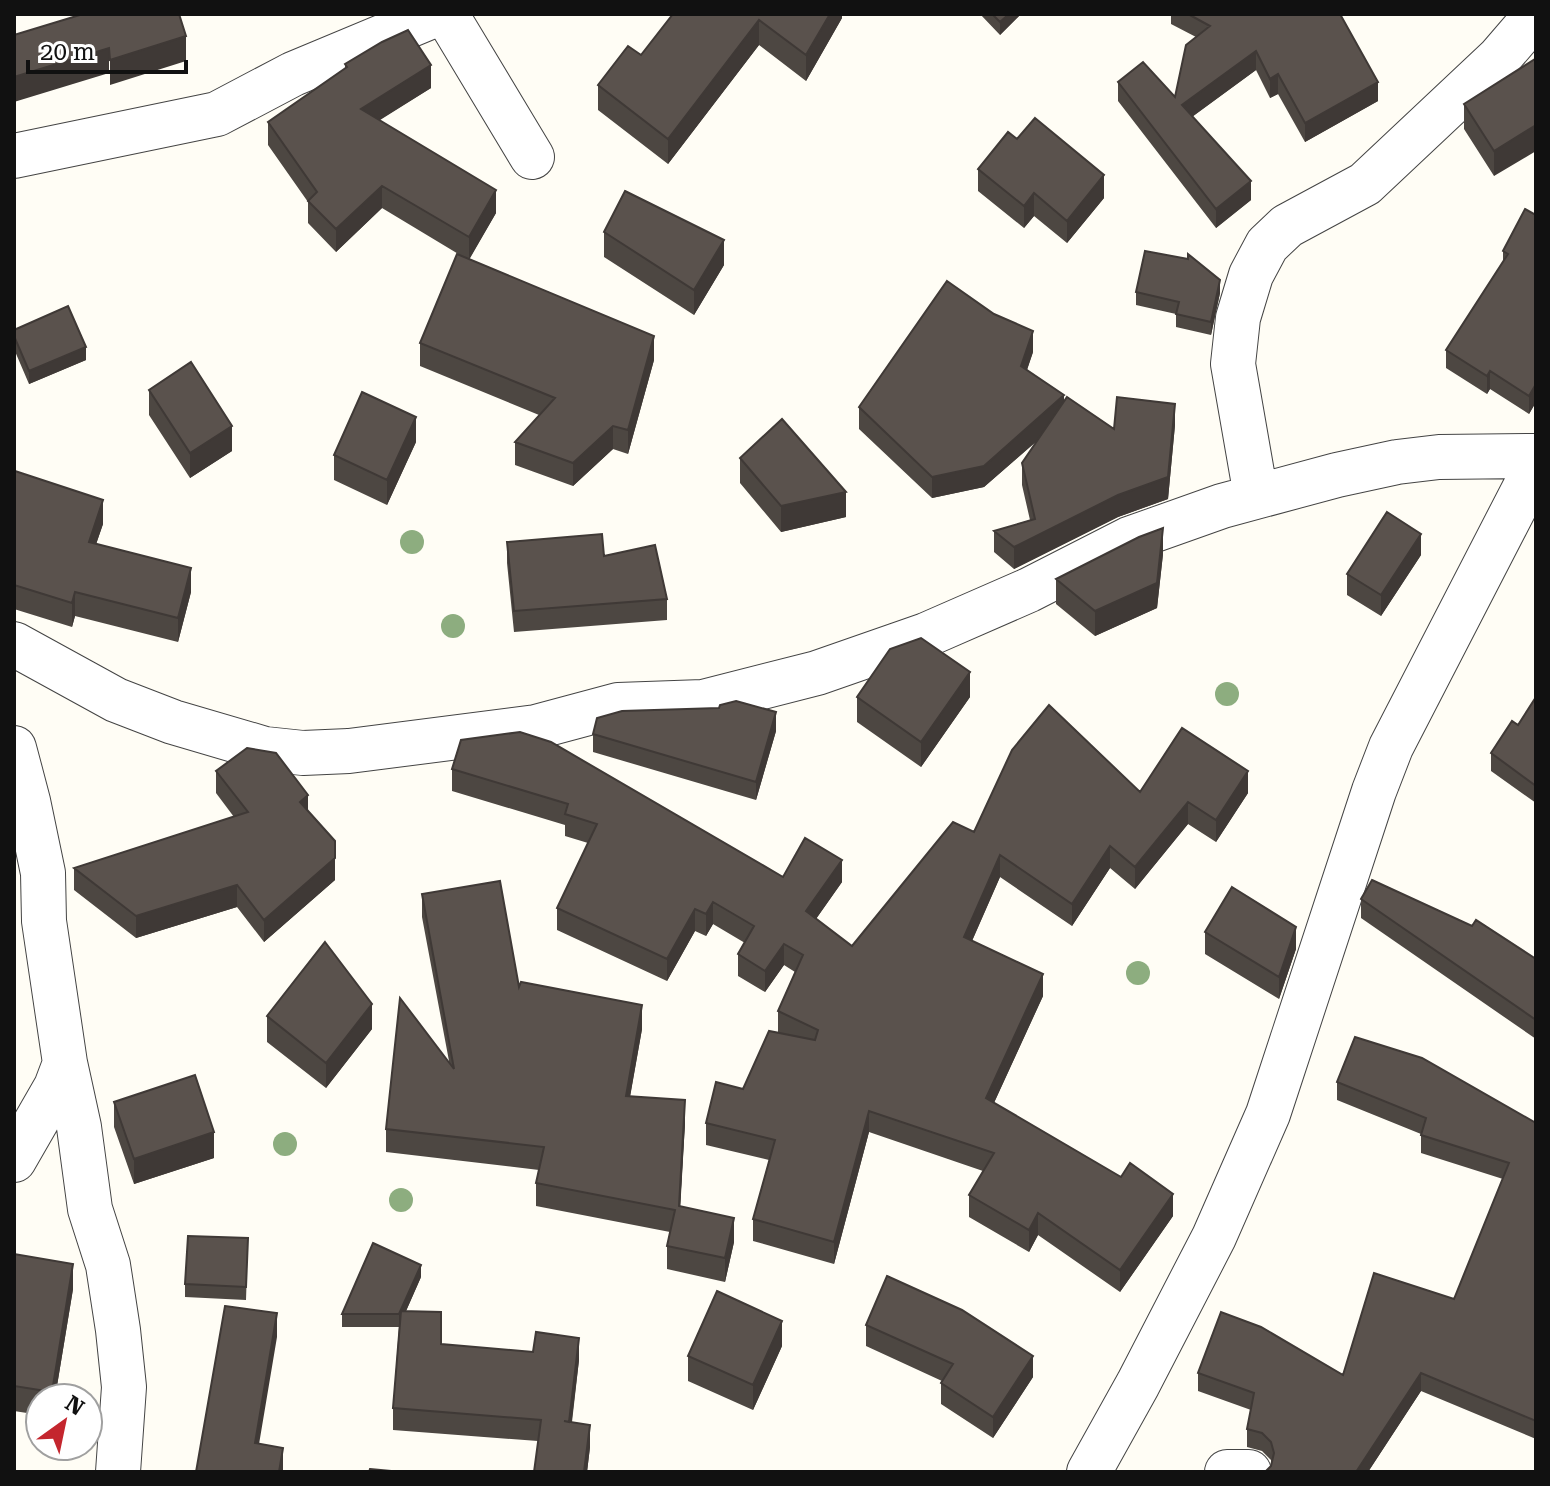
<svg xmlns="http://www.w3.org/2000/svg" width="1550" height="1486" font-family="'Roboto Serif',serif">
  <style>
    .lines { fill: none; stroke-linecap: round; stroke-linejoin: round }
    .minor-casing { stroke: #444; stroke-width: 46 }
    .minor { stroke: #fff; stroke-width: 44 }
    .tree { fill: #8dad7f }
    .wall { fill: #4d4742 }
    .shaded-wall { fill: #3f3936 }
    .building { fill: #5a524d; stroke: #3f3936; stroke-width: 2 }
  </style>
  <rect width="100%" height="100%" fill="#fffdf5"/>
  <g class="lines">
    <!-- minor casing -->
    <g class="minor-casing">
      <path id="minor" d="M446 14 532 157
        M14 156 217 114 293 74 437 14
        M1256 496 1233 364 1238 318 1251 275 1267 245 1287 226 1365 184 1499 58 1536 15
        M14 644 116 700 173 722 265 749 303 753 349 751 536 727 618 705 703 702 817 673 926 635 1029 590 1129 539 1222 506 1337 475 1397 462 1439 457 1536 456
        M14 748 28 801 43 873 44 921 65 1063 56 1087 14 1160
        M65 1063 79 1127 90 1209 108 1265 118 1330 124 1387 118 1472
        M1089 1472 1138 1384 1214 1237 1268 1114 1374 791 1391 747 1536 466
        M1227 1472H1249"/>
    </g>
    <!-- minor -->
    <use href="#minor" class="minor"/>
  </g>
  <!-- trees -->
  <g class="tree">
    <circle cx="412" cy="542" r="12"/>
    <circle cx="453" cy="626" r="12"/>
    <circle cx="1227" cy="694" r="12"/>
    <circle cx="1138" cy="973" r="12"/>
    <circle cx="285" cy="1144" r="12"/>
    <circle cx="401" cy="1200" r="12"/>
  </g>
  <!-- wall -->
  <path class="wall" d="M673 14H842V18L806 81 759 45 668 164 598 110V85L641 55Z
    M980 14H1021L1000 35Z
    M1171 14H1340L1378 101 1305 142 1278 94 1270 98 1256 70 1192 117 1251 200 1216 228 1118 101V82L1175 97 1196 37 1171 24Z
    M1535 59 1494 176 1464 129V104Z
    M345 64 431 88 379 120 496 213 469 259 654 360 628 454 613 449 573 486 515 465V442L539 415 420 366V343L465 258 382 208 336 252 308 223V202L268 145V122L345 69Z
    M1017 139 1104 198 1067 243 1034 216 1024 228 978 191V169Z
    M1536 215V402L1529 414 1490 389 1487 394 1446 368V350L1503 262V251Z
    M604 232 724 265 694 315 604 257Z
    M1188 259 1220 293 1211 335 1176 327V314L1136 305V292Z
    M14 330 86 360 29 384 14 349Z
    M1033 352 1027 370 1064 401 1114 429 1175 425 1168 499 1118 517 1014 569 994 552V531L1030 520 1022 485V463L1037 441 984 487 932 498 859 429V407Z
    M149 390 232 451 190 478 149 415Z
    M416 442 387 505 334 480V455Z
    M740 458 846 517 781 532 740 483Z
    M14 474 103 524 96 544 191 592 178 642 75 616 72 627 14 609Z
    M507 542 604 556 667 599V620L514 632 507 563Z
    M1163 554 1157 608 1095 636 1056 604V579Z
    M1421 555 1381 616 1347 595V574Z
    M857 697H970L921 767 857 722Z
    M1536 697V803L1491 771V753L1518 725Z
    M719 708 776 731 756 800 593 752V734Z
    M461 740 783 877 842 882 816 919 852 946 974 832 1140 792 1248 793 1216 842 1188 824 1135 889 1110 868 1072 926 1000 877 972 941 1043 996 994 1103 1173 1216 1120 1292 1038 1235 1029 1252 969 1217V1195L983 1171 869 1132 834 1264 753 1241V1219L769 1160 706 1145V1123L743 1089 778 1033V1011L795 972 784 965 765 992 738 976V954L745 943 713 924 706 936 695 931 667 981 557 930V908L588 843 565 836V825L452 791V769Z
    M216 771 308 812 335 880 264 942 237 907 136 938 74 890V868L234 817 216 793Z
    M422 894 519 987 642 1029 630 1096 685 1123 680 1207 734 1242 725 1282 667 1269V1246L670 1232 536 1206V1183L539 1170 386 1152V1129L449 1061 422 917Z
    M1361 899 1536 959V1039L1361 918Z
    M1205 932 1296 949 1279 999 1205 954Z
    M267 1016 372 1029 326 1088 267 1042Z
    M1337 1082 1536 1123V1439L1421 1391 1368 1472H1265L1271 1466V1460L1262 1451 1247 1447V1429L1251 1410 1198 1391V1373L1343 1375 1454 1299 1503 1179 1421 1153V1134L1337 1100Z
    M114 1102 214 1158 134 1184 114 1127Z
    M248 1238 246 1300 185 1297V1284Z
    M14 1254 73 1289 55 1398H40V1415L14 1411Z
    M421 1277 406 1311 441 1344 579 1360 572 1422 590 1447 587 1472H534L538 1441 393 1430V1408L399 1327H342V1314Z
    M866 1325 1033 1377 993 1438 941 1404V1383L942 1381 866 1346Z
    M782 1346 753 1410 688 1381V1356Z"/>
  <!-- shaded-wall -->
  <path class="shaded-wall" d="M830 14H842V18L806 81V55Z
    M1009 14H1021L1000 35V22Z
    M759 20V45L668 164V139Z
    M186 36V61L110 85V60Z
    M109 48V73L14 102V77Z
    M1256 51V70L1182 124V105Z
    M431 65V88L361 132V109Z
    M1278 74V94L1270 98V79Z
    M1378 82V101L1305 142V123Z
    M1536 125V151L1494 176V151Z
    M1104 175V198L1067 243V221Z
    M1251 181V200L1216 228V209Z
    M382 186V208L336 252V229Z
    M496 190V213L469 260V237Z
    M1034 193V216L1024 228V206Z
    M724 240V265L694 315V290Z
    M1220 280V293L1211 335V322Z
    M1033 331V352L1021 387V366Z
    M654 336V360L628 454V430Z
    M86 347V360L29 384V371Z
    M1490 371V389L1487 394V376Z
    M1536 384V402L1529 414V396Z
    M1064 395V417L984 487 932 498V477Z
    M1175 404V425L1168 499 1118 517 1014 569V547Z
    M416 417V442L387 505V480Z
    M232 426V451L190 478V453Z
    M613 426V449L573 486V463Z
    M846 492V517L781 532V506Z
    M103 500V524L89 565V542Z
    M1163 528V554L1157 608 1095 636V611Z
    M1421 534V555L1381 616V595Z
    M191 568V592L178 642V618Z
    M75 592V616L72 627V603Z
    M970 672V697L921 767V742Z
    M776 712V731L756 800V782Z
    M1248 771V793L1216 842V820Z
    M308 795V817L300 802Z
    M1188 802V824L1135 889V867Z
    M1110 846V868L1072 926V904Z
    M1000 855V877L964 959V937Z
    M335 858V880L264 942V920Z
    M842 860V882L806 933V911Z
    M237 885V907L136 938V916Z
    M713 902V924L706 936V914Z
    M695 909V931L667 981V959Z
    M1296 927V949L1279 999V977Z
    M784 944V965L765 992V971Z
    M1043 974V996L986 1120V1098Z
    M372 1004V1029L326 1088V1063Z
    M642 1005V1029L626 1120V1096Z
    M685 1100V1123L679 1230V1206Z
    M869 1111V1132L834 1264V1242Z
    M214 1132V1158L134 1184V1159Z
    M1173 1194V1216L1120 1292V1270Z
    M1038 1213V1235L1029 1252V1230Z
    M734 1218V1242L725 1282V1258Z
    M73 1264V1289L55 1398H52Z
    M421 1265V1277L399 1327V1314Z
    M277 1313V1337L255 1468V1443Z
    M782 1321V1346L753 1410V1385Z
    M579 1338V1360L569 1443V1422Z
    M1033 1356V1377L993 1438V1417Z
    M1421 1373V1391L1368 1472H1356Z
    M590 1425V1447L587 1472H584Z
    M283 1448V1472H279Z"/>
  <!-- building -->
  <path class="building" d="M83 14H179L186 36 110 60 109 48 14 77V35Z
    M673 14H830L806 55 759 20 668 139 598 85 628 46 641 55Z
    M992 14H1009L1000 22Z
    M1188 14H1340L1378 82 1305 123 1278 74 1270 79 1256 51 1182 105 1251 181 1216 209 1118 82 1143 62 1175 97 1186 45 1210 26Z
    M408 30 431 65 361 109 496 190 469 237 382 186 336 229 308 201 317 192 268 122 347 67 345 64 382 42Z
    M1535 59 1536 125 1494 151 1464 104Z
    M1035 118 1104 175 1067 221 1034 193 1024 206 978 169 1008 132 1017 139Z
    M625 191 724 240 694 290 604 232Z
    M1525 209 1536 215V384L1529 396 1490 371 1487 376 1446 350 1508 254 1503 251Z
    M1145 251 1188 259V254L1220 280 1211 322 1176 314 1179 302 1136 292Z
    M457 254 654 336 628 430 613 426 573 463 515 442 555 398 420 343Z
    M947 281 994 314 1033 331 1021 366 1064 395 984 466 932 477 859 407Z
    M68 306 86 347 29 371 14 336V330Z
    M191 362 232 426 190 453 149 390Z
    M362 392 416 417 387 480 334 455Z
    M1067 397 1114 429 1117 397 1175 404 1168 477 1118 495 1014 547 994 531 1035 519 1022 463Z
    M782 419 846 492 781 506 740 458Z
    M15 471 103 500 89 542 191 568 178 618 75 592 72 603 14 585Z
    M1387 512 1421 534 1381 595 1347 574Z
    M1163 528 1157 583 1095 611 1056 579 1139 537Z
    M602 534 604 556 655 545 667 599 514 611 507 542Z
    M921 638 970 672 921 742 857 697 890 649Z
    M1536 697V786L1491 753 1512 721 1518 725Z
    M736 701 776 712 756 782 593 734 597 718 622 711 719 708 720 705Z
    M1049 705 1140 792 1182 728 1248 771 1216 820 1188 802 1135 867 1110 846 1072 904 1000 855 964 937 1043 974 986 1098 1121 1177 1130 1163 1173 1194 1120 1270 1038 1213 1029 1230 969 1195 994 1153 869 1111 834 1242 753 1219 775 1140 706 1123 716 1082 743 1089 769 1031 815 1040 818 1030 778 1011 803 955 784 944 765 971 738 954 754 926 713 902 706 914 695 909 667 959 557 908 597 824 565 814 568 804 452 769 461 740 520 732 551 742 783 877 805 838 842 860 806 911 852 946 953 822 974 832 1012 750Z
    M247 748 276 753 308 795 300 802 335 841V858L264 920 237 885 136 916 74 868 248 812 216 771Z
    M1372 880 1472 926 1476 920 1536 959V1020L1361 899Z
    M500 881 519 987 521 982 642 1005 626 1096 685 1100 679 1206 734 1218 725 1258 667 1246 675 1210 536 1183 544 1147 386 1129 400 998 454 1069 422 894Z
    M1232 887 1296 927 1279 977 1205 932Z
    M325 942 372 1004 326 1063 267 1016Z
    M1355 1037 1422 1058 1536 1123V1421L1421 1373 1356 1472H1265L1271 1466 1274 1453 1271 1442 1262 1433 1247 1429 1254 1393 1198 1373 1221 1312 1261 1327 1343 1375 1374 1273 1454 1299 1509 1163 1421 1135 1426 1118 1337 1082Z
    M195 1075 214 1132 134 1159 114 1102Z
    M188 1236 248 1238 246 1287 185 1284Z
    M373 1243 421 1265 399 1314H342Z
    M14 1254 73 1264 52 1392 14 1386Z
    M887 1276 962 1310 1033 1356 993 1417 941 1383 953 1364 866 1325Z
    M717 1291 782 1321 753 1385 688 1356Z
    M225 1306 277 1313 255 1443 283 1448 279 1472H196Z
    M401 1311 441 1312V1344L533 1352 536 1332 579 1338 569 1422 564 1421 590 1425 584 1472H534L541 1420 393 1408Z
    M370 1469 402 1472H369Z"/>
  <!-- border -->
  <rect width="1550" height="1486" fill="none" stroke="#111111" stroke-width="32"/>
  <!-- north arrow -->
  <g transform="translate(64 1422) rotate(33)"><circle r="38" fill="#ffffff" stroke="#a0a0a0" stroke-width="2"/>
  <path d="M0-6L14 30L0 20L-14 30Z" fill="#c4262e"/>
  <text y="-12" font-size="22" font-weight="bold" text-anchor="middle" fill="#111111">N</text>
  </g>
  <!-- scale -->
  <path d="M28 60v12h158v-12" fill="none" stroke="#111111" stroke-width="4"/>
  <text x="40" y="60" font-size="24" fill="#111111" stroke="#ffffff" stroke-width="6" paint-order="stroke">20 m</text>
</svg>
